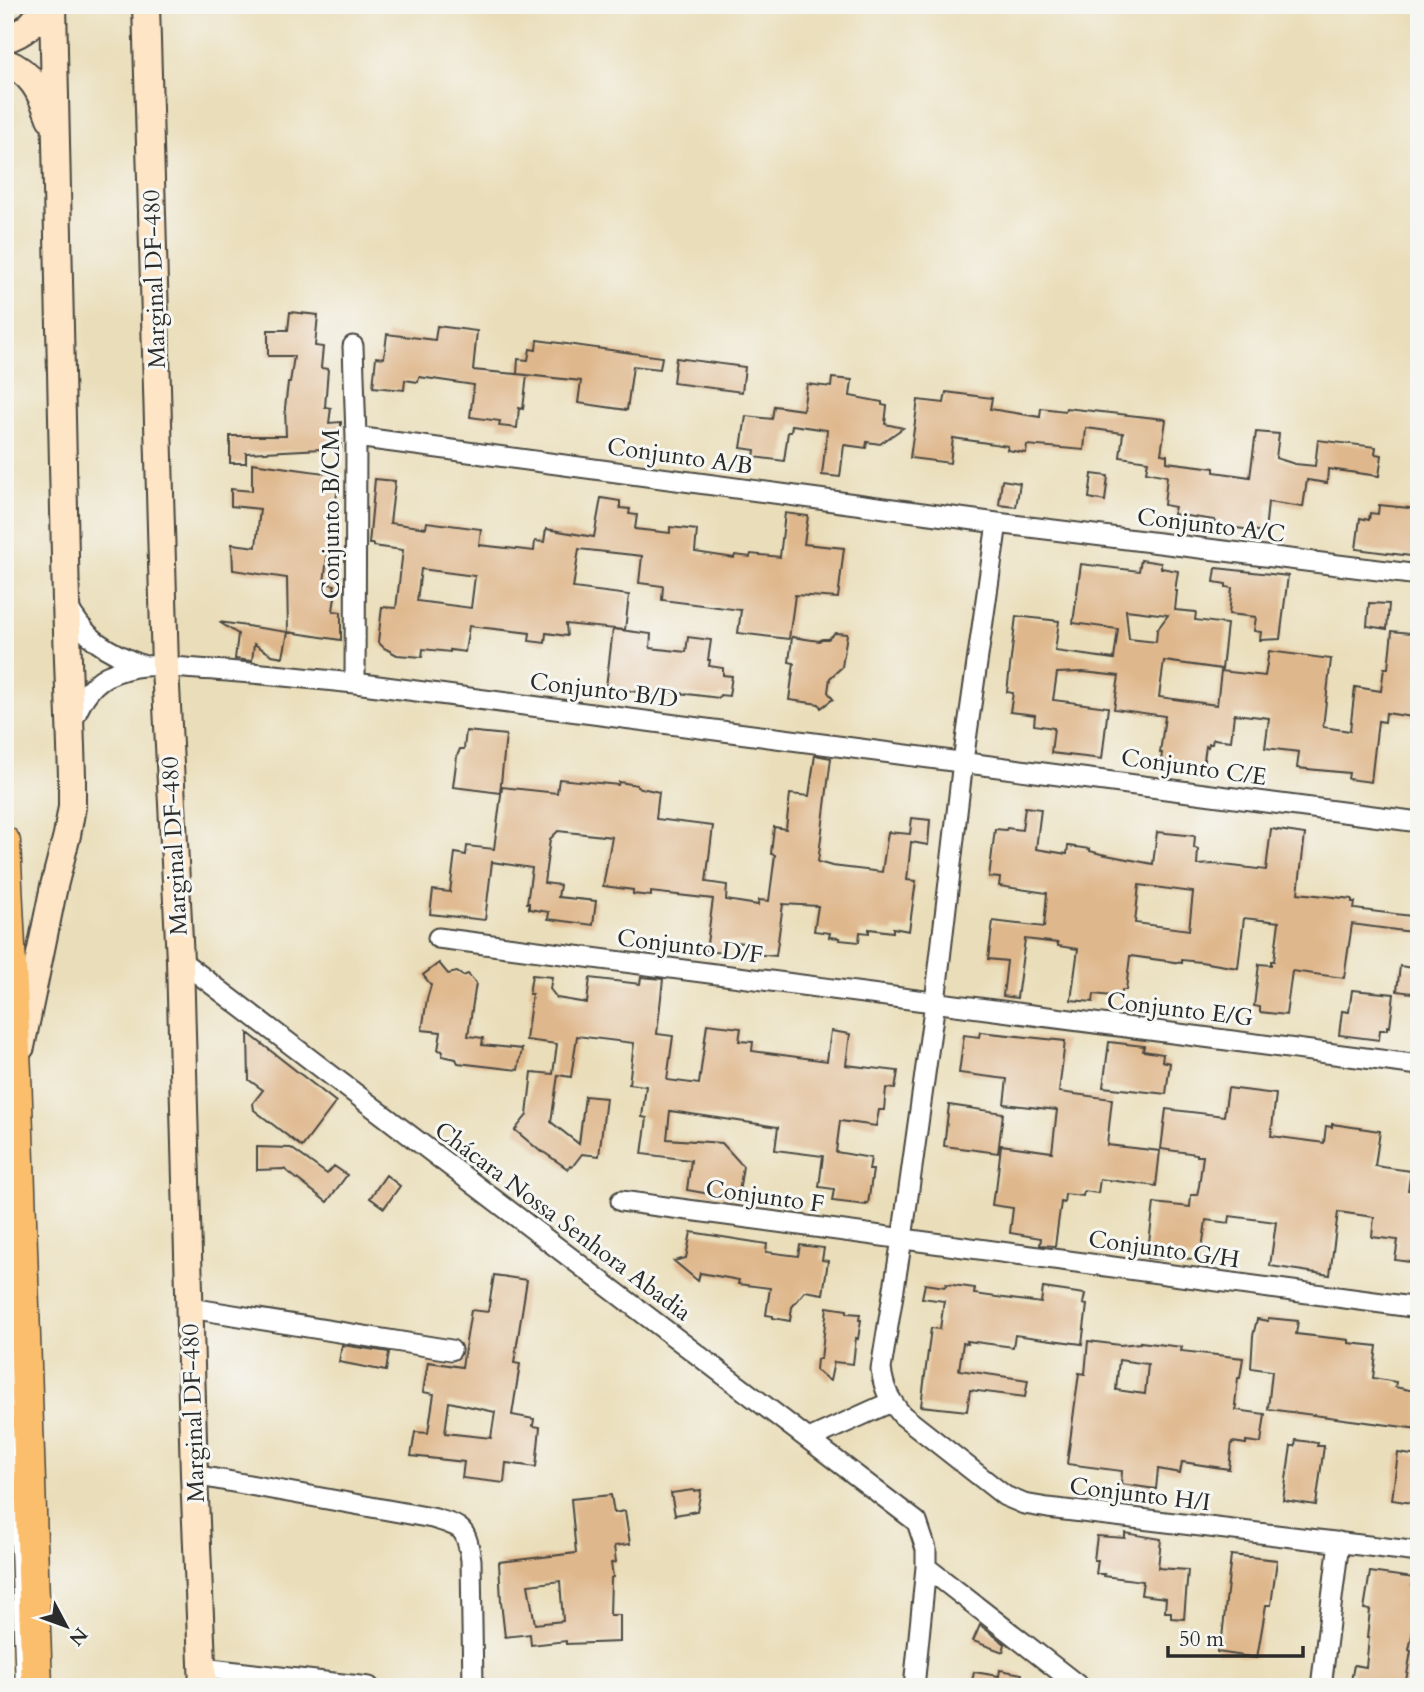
<svg xmlns="http://www.w3.org/2000/svg" width="1424" height="1692" font-family="Cardo,serif">
  <style>
    .building { fill: #dfb78c; fill-rule: evenodd }
    .lines { fill: none; stroke-linecap: round; stroke-linejoin: round }
    .lane-casing { stroke: #484640; stroke-width: 13 }
    .street-casing { stroke: #484640; stroke-width: 23 }
    .secondary-casing { stroke: #484640; stroke-width: 30 }
    .primary-casing { stroke: #484640; stroke-width: 33 }
    .lane { stroke: #fff; stroke-width: 10 }
    .street { stroke: #fff; stroke-width: 19 }
    .secondary { stroke: #fde5c5; stroke-width: 26 }
    .primary { stroke: #fabe6d; stroke-width: 30 }
    .labels { text-anchor: middle; stroke-width: 6; stroke-linejoin: round; paint-order: stroke }
    .street-label { font-size: 24px; fill: #2b2b2b; stroke: #f6f6f2 }
  </style>
  <rect width="100%" height="100%" fill="#f6f6f2"/>
  <filter id="ink" filterUnits="userSpaceOnUse"><feTurbulence type="fractalNoise" baseFrequency=".0143" numOctaves="2"/><feDisplacementMap in="SourceGraphic" scale="14" xChannelSelector="R" yChannelSelector="G"/><feConvolveMatrix kernelMatrix="1 2 1 2 8 2 1 2 1" color-interpolation-filters="sRGB"/></filter>
  <filter id="wash" filterUnits="userSpaceOnUse"><feTurbulence type="fractalNoise" baseFrequency=".00686" numOctaves="4" result="noise"/><feDisplacementMap in="SourceGraphic" scale="28" xChannelSelector="R" yChannelSelector="G"/><feGaussianBlur stdDeviation="1.57" result="paint"/><feColorMatrix in="noise" values="0 0 0 0 0 0 0 0 0 0 0 0 0 0 0 0 0 1.4 0 .05"/><feComposite in="paint" operator="in"/></filter>
  <g filter="url(#wash)">
    <rect width="100%" height="100%" fill="#eadeba"/>
    <g id="blocks">
      <!-- building -->
      <path class="building" d="M290 312 318 315 315 346 323 347 321 368 328 369 325 407 331 408 329 423 341 422V448L246 453V463H230V436H286L285 408 288 383H290L294 356H268V330H288Z
        M437 326 477 331 473 370 527 375 523 409 519 408 517 428 499 426 500 421 470 417 474 385 419 377 418 382 405 380 404 390 373 387 376 357 384 358 387 334 435 340Z
        M537 340 662 357 660 369 633 366 627 410 578 403 581 381 517 374 518 359 528 360 530 349 536 350Z
        M676 358 745 367 742 392 673 383Z
        M832 378 852 380 850 396 882 402V405L887 406 885 424 903 428 880 444 867 442 866 448 844 445 840 477 822 475 827 430 792 425 791 432H788L784 461 754 457 755 450 741 448 746 416 772 419 774 406 803 410 807 384 831 387Z
        M946 392 992 398 990 409 1040 417 1041 408 1065 411 1066 408 1164 419 1166 420 1161 454 1167 455V462L1214 468V472L1250 477 1256 432 1279 434 1276 458 1295 464 1315 466 1318 440 1376 447 1375 454 1382 455 1379 476 1328 469 1327 483 1307 480 1303 507 1268 502 1265 532 1215 525V520L1173 514 1175 507 1164 505 1167 476 1146 472 1148 461 1120 457 1123 433 1086 428 1084 450 1027 445 1026 453 1007 450 1008 446 953 438 950 463 910 458 918 400 944 403Z
        M252 463 339 475 336 501H332L327 533H330L324 583 335 585 334 588 336 590 333 611 341 612V640L288 632 287 578 233 570 232 544 256 547 260 509 231 506V489L252 491Z
        M1092 474 1108 476 1105 501 1089 498Z
        M375 479 395 481 390 523 426 528 427 522 481 529 479 545 534 551 535 541 544 542 546 529 594 537 601 498 620 501V508L630 509 629 514 637 515 635 529 670 533V527L697 530 695 552 734 558 735 555 750 557 751 554 780 557 785 513 808 516 804 544 844 548 838 598 795 595 789 639 738 633 741 610 662 600 663 586 639 583 642 556 579 549 573 588 629 595 625 630 566 624 567 636 546 633 545 643 529 641 530 633 469 626 465 652 450 650V652L423 649 422 657 397 655 384 648 378 642 382 607 396 608 403 550 373 546V544H369ZM421 569 475 576 471 608 417 601Z
        M1002 480 1020 483 1016 507 999 505Z
        M1379 505 1419 509V557L1356 549 1360 518 1369 520 1370 513 1378 514Z
        M1141 560 1161 563V568L1178 571 1175 591H1177L1175 610 1196 612 1195 620 1227 624 1222 669 1164 661 1159 697 1217 705 1221 671 1265 676 1269 651 1331 659 1323 727 1350 731 1355 687 1381 691 1384 668H1388L1392 631 1419 634V718L1386 713 1385 722 1378 721 1371 782 1348 779 1349 773 1297 768 1299 752 1265 748 1269 718 1234 714 1231 741 1213 739 1212 744H1209L1208 747 1206 746 1203 767 1161 761 1162 753H1160L1165 716 1114 709 1119 676 1083 672 1057 673 1053 700 1108 707 1102 759 1051 753 1054 728 1034 725 1035 715 1010 712 1013 693 1007 692 1016 616 1059 621 1055 651 1114 659 1118 629 1073 623 1081 564 1139 571ZM1126 610 1168 615 1157 630 1156 642 1129 639Z
        M1216 568 1288 576 1280 639 1260 640 1261 632 1254 631 1256 617 1229 614 1232 588 1226 587V584L1214 582Z
        M1369 603 1389 604 1387 629 1367 626Z
        M219 622 288 632 283 657 272 655 254 644 252 661 235 659 238 634Z
        M613 629 651 634 650 648 686 652 688 637 711 640 708 660H710L709 666 723 668V675L732 676 729 696 720 695 719 698 662 691V696L606 687Z
        M835 633 847 634 842 667 830 678 828 692 833 699 821 708 819 704 789 700 794 663 789 662 792 637 819 641 822 639H828Z
        M466 731 506 735 500 793 453 787 457 756 460 749H464Z
        M815 755 831 758 818 862 832 866 882 872 888 832 910 834 912 818 930 820 928 845 911 842 907 880 916 881 909 931 893 928V932L869 929V933L860 932 859 942 839 940 840 938 829 937 830 933 814 931 818 906 783 904 776 956 752 954 753 944 725 941 723 953 706 951 713 899 651 892V896L633 894V890L603 886 612 837 558 831 550 839 544 883 560 885 558 897 596 901 593 925 548 919 549 912 529 909V903H527L532 868 492 862 485 920 430 914 433 890 450 892 455 853 466 855 467 846 494 849 502 787 557 793 559 779 618 785 619 782 637 785V787L659 792 656 819 713 826 706 882 727 885 726 900 758 905 759 900 769 901 775 855 771 854 774 827 786 829 790 794 809 796Z
        M1025 807 1041 809 1036 849 1067 854 1068 846 1090 849V851L1101 854 1153 864 1157 832 1195 836 1194 848 1198 849 1197 865 1215 864 1266 870 1271 829 1305 834 1298 893 1352 899V902H1355L1354 909 1419 917V933L1352 924 1344 978 1292 971 1286 1015 1260 1012V1007L1254 1006 1259 964 1271 965V961H1274L1279 922 1244 918 1238 968 1201 962 1182 960V963L1130 956 1126 990H1122L1121 997 1094 994 1093 1002 1071 1000 1078 949 1058 946V943L1025 939 1017 998 1003 996 1007 961 988 959 993 921 1044 927 1047 893 999 886 1000 878 989 877 995 829 1006 830 1007 828 1022 830ZM1139 885 1193 892 1189 930 1135 923Z
        M439 963 448 974 457 972 463 976 468 974 476 983 468 1036 483 1038 482 1045 522 1049 518 1070 458 1063 456 1059 442 1056 443 1051 438 1050 441 1032 422 1030 427 999 431 985 423 975Z
        M1400 966 1419 969V994L1397 991Z
        M532 975 552 977 550 989 557 998 587 1003 590 978 640 984 641 977 663 979 657 1034 673 1036 667 1080 699 1084 707 1024 741 1028 739 1041 753 1042 752 1051 827 1061 831 1031 850 1034 846 1065 898 1071 895 1089 886 1088 884 1110H879L876 1126 840 1121 836 1152 871 1158 869 1170H873L868 1204 866 1203V1205L832 1201 834 1189 819 1187 823 1156 775 1150 778 1127 670 1111 667 1139 722 1143 743 1166 738 1199 687 1190 691 1160 642 1154 647 1118 642 1117 646 1086 629 1084 634 1043 577 1036 571 1077 558 1075 551 1122 579 1144 585 1096 606 1098 599 1156 582 1154 572 1167 570 1166 568 1169 542 1151 541 1152 515 1130 527 1115 532 1072 553 1074 557 1044 526 1040 532 994H529Z
        M1352 990 1394 994 1390 1027 1387 1026V1030H1380L1379 1040 1339 1035 1342 1011 1349 1012Z
        M980 1032 1065 1041 1059 1092 1112 1099 1107 1145 1160 1151 1156 1186 1100 1179 1098 1193 1084 1191 1083 1196 1065 1194 1064 1203 1061 1202 1055 1246 1040 1245 1041 1238 1010 1233 1013 1208 992 1205 994 1191H996L1001 1145 1052 1152 1057 1110 1004 1104 1007 1079 959 1073 964 1035 979 1037Z
        M248 1033 336 1102 302 1147 254 1110 253 1103 263 1090 249 1080Z
        M1109 1042 1144 1046 1143 1051 1163 1054 1162 1061 1170 1063 1166 1094 1103 1087Z
        M1228 1088 1276 1094 1271 1136 1324 1143 1326 1126 1332 1127V1124L1380 1131 1375 1166 1411 1171 1408 1190 1419 1191 1416 1212 1419 1213 1418 1263 1395 1260 1398 1240 1372 1237 1374 1217 1338 1212 1330 1275 1270 1266 1276 1222 1230 1216 1229 1223 1206 1220 1202 1249H1200L1198 1260 1161 1255V1259L1147 1258 1154 1203 1190 1207 1191 1195H1197L1199 1186 1203 1156H1197V1154L1161 1149 1166 1109 1224 1116Z
        M949 1105 1003 1113 998 1153 944 1146Z
        M257 1147 291 1148 327 1174 334 1166 347 1175 327 1202 284 1169 257 1170Z
        M386 1175 400 1186 384 1208 370 1198Z
        M691 1232 767 1244 766 1252 798 1256 800 1245 824 1248 822 1260 828 1261 823 1294 805 1291 792 1307 790 1321 773 1318V1316L766 1315 770 1288 738 1284 739 1280 700 1273 698 1281 674 1261 686 1258Z
        M494 1275 527 1280 514 1363 520 1364 512 1415 534 1419 533 1426 540 1427 536 1467 506 1463 504 1483 462 1478 464 1462 411 1456 415 1432 428 1433 434 1394 423 1392 428 1362 462 1367 471 1310 488 1312ZM449 1402 495 1412 491 1438 445 1433Z
        M925 1284 945 1287 946 1284 975 1288 974 1294 1041 1303 1043 1288 1085 1294 1083 1304 1087 1305 1082 1344 1015 1335 1013 1347 967 1341 968 1344 963 1343 959 1370 1028 1380 1025 1397 970 1390 967 1411 921 1406 931 1328 940 1329 944 1301 922 1298Z
        M827 1307 847 1310V1313L860 1314 859 1320H861L858 1339 856 1338 853 1364 834 1362 830 1381 816 1370 817 1359H821Z
        M1268 1318 1298 1321 1296 1334 1349 1340V1343L1377 1346 1373 1378 1396 1382 1395 1387 1419 1392V1429L1268 1409 1272 1371 1251 1368 1253 1336 1257 1319 1268 1321Z
        M1088 1341 1120 1345 1140 1343V1342L1182 1347 1181 1351 1243 1358 1240 1378H1238L1235 1405H1237L1236 1410 1265 1414 1261 1443 1246 1441V1444L1232 1442 1229 1469 1182 1462 1180 1473 1158 1469 1156 1489 1121 1484 1122 1471 1067 1464 1079 1373 1085 1374ZM1119 1360 1148 1364 1145 1394 1116 1390Z
        M342 1345 389 1352 386 1371 339 1362Z
        M1296 1440 1318 1443 1317 1446H1324L1316 1505 1283 1500 1291 1446H1295Z
        M1398 1453 1419 1456V1504L1392 1500Z
        M693 1490 694 1491 701 1490 697 1511 675 1515 671 1493Z
        M611 1495 614 1513 625 1511 630 1544 614 1546 616 1562 611 1563 613 1577 611 1578 610 1615H620V1642L566 1644V1641L531 1645 530 1634 505 1637 501 1602 499 1562 576 1553 571 1499ZM560 1581 563 1621 535 1624 528 1585Z
        M1125 1533 1161 1539 1158 1568 1188 1570 1184 1619 1171 1618V1612H1165L1166 1598 1141 1595 1143 1581 1103 1576 1104 1574H1096L1098 1560H1094L1097 1536 1125 1538Z
        M1231 1555 1277 1560 1271 1605H1266L1257 1658 1217 1652 1218 1637 1222 1638Z
        M1370 1572 1414 1578 1412 1586 1419 1587V1616H1416L1409 1650 1411 1651 1405 1687H1358L1359 1683 1351 1681 1354 1665 1366 1667 1369 1638H1367L1370 1610 1364 1609Z
        M980 1625 1005 1644 1003 1652 973 1641Z
        M1000 1670 1022 1674 1019 1687H971L974 1672 999 1676Z"/>
    </g>
  </g>
  <g filter="url(#ink)">
    <use href="#blocks" fill-opacity="0" stroke="#484640" stroke-width="2"/>
    <g class="lines">
      <!-- lane casing -->
      <g class="lane-casing">
        <path id="lane" d="M5 1235 21 1687"/>
      </g>
      <!-- street casing -->
      <g class="street-casing">
        <path id="street" d="M353 346 356 437 355 683
          M356 437 997 523 1419 575
          M997 523 963 761 935 1002 902 1239 881 1369C884 1390 889 1399 902 1415L1005 1496 1024 1504 1048 1508 1419 1552
          M66 603C84 639 107 652 144 666
          M72 723C80 704 88 686 107 676 118 671 132 667 144 666 161 665 180 668 198 669 250 672 302 678 355 683L1419 822
          M438 938 1419 1065
          M180 960 917 1522 926 1549V1567L914 1687
          M621 1201 1419 1308
          M190 1308 451 1350
          M809 1439 891 1402
          M194 1475 432 1518C463 1527 466 1527 471 1560L473 1687
          M926 1567 1080 1687
          M202 1668 369 1687
          M1321 1687 1339 1542"/>
      </g>
      <!-- secondary casing -->
      <g class="secondary-casing">
        <path id="secondary" d="M146 5 165 667 180 960 194 1475 203 1687
          M5 39C25 33 35 23 44 5
          M5 62C32 72 41 93 50 118
          M21 1047 54 886 67 835 72 807V776L66 602 53 5"/>
      </g>
      <!-- primary casing -->
      <g class="primary-casing">
        <path id="primary" d="M5 842 16 1073 37 1687"/>
      </g>
      <!-- lane -->
      <use href="#lane" class="lane"/>
      <!-- street -->
      <use href="#street" class="street"/>
      <!-- secondary -->
      <use href="#secondary" class="secondary"/>
      <!-- primary -->
      <use href="#primary" class="primary"/>
    </g>
  </g>
  <g class="labels">
    <!-- street labels -->
    <g class="street-label">
      <text transform="translate(154 279) rotate(-92)" y="8">Marginal DF-480</text>
      <text transform="translate(680 456) rotate(8)" y="8">Conjunto A/B</text>
      <text transform="translate(331 514) rotate(-90)" y="8">Conjunto B/CM</text>
      <text transform="translate(1211 525) rotate(7)" y="8">Conjunto A/C</text>
      <text transform="translate(604 690) rotate(7)" y="8">Conjunto B/D</text>
      <text transform="translate(1194 767) rotate(8)" y="8">Conjunto C/E</text>
      <text transform="translate(174 846) rotate(-93)" y="8">Marginal DF-480</text>
      <text transform="translate(690 946) rotate(7)" y="8">Conjunto D/F</text>
      <text transform="translate(1180 1009) rotate(7)" y="8">Conjunto E/G</text>
      <text transform="translate(765 1196) rotate(8)" y="8">Conjunto F</text>
      <text transform="translate(563 1221) rotate(37)" y="8">Chácara Nossa Senhora Abadia</text>
      <text transform="translate(1164 1249) rotate(8)" y="8">Conjunto G/H</text>
      <text transform="translate(193 1413) rotate(-92)" y="8">Marginal DF-480</text>
      <text transform="translate(1140 1494) rotate(7)" y="8">Conjunto H/I</text>
    </g>
  </g>
  <!-- margin -->
  <rect width="1424" height="1692" fill="none" stroke="#f6f6f2" stroke-width="28"/>
  <!-- north arrow -->
  <g transform="translate(66 1626) rotate(131)" stroke="#f6f6f2" stroke-width="5" paint-order="stroke">
  <path d="M0-5L12 26L0 18L-12 26Z" fill="#2b2b2b"/>
  <text y="-10" font-size="19" font-weight="bold" text-anchor="middle" fill="#2b2b2b">N</text>
  </g>
  <!-- scale -->
  <path d="M1168 1646v10h135v-10" fill="none" stroke="#2b2b2b" stroke-width="3.5"/>
  <text x="1179" y="1646" font-size="21" fill="#2b2b2b" stroke="#f6f6f2" stroke-width="5" paint-order="stroke">50 m</text>
</svg>
